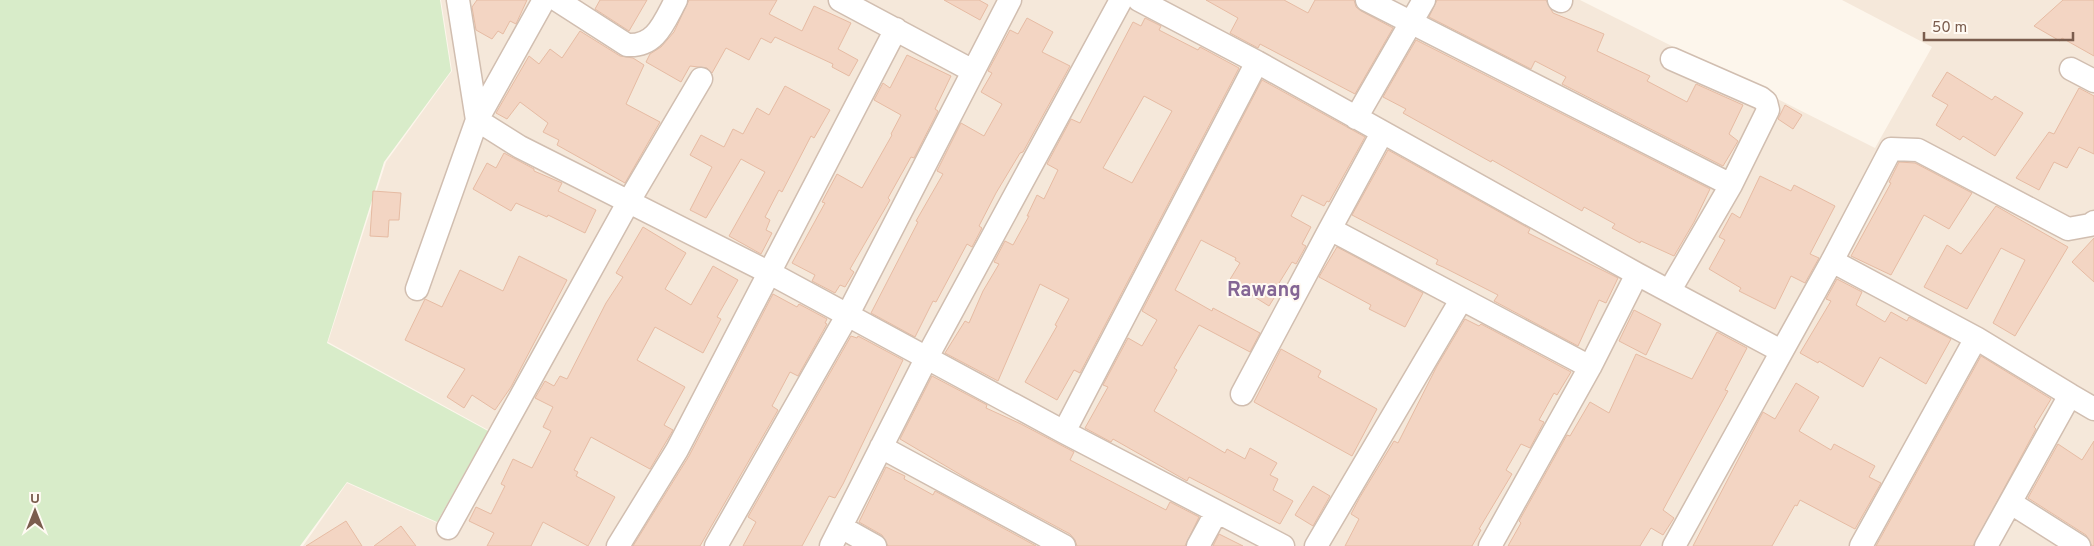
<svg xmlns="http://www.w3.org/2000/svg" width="2094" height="546" font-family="Overpass,sans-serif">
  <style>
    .residential { fill: #f5e8da }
    .green { fill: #d8ecc9 }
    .building { fill: #f3d5c3; stroke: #e6bba3; fill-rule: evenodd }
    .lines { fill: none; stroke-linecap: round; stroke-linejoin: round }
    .minor-casing { stroke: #d1beb0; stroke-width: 25 }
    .minor { stroke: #fff; stroke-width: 22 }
    .labels { text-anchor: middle; stroke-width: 4; stroke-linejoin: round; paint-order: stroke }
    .quarter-label { font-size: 20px; font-weight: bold; fill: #846695; stroke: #fffaf3 }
  </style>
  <rect width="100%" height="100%" fill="#fdf6ec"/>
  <!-- residential -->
  <path class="residential" d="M441 0H1580L1875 148 1932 47 1842 0H2094V546H303L347 483 437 523 490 431 328 342 386 162 452 71Z"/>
  <!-- green -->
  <path class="green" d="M0 0H440L451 71 384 162 327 343 488 431 437 522 347 482 300 546H0Z"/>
  <!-- building -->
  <path class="building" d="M477 0H527L516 24 510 21 503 34 498 31 492 39 476 30 472 7Z
    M600 0H647L629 31 595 9Z
    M689 0H777L769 14 802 31 814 6 851 23 838 49 858 60 849 76 832 67 833 64 775 37 771 43 761 38 749 60 726 48 712 73 707 68 690 66 681 82 646 62 650 54 661 47 674 32Z
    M944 0H979L988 5 980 20Z
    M1206 0H1284L1308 13 1315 0H1354L1356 7 1361 11 1393 28 1355 94 1260 44 1258 48 1230 33 1238 18Z
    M1437 0H1546L1553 13 1604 34 1597 51 1650 76 1647 81 1687 102 1696 84 1743 105 1729 134 1738 141 1723 166 1562 84 1566 77 1535 61 1531 69 1429 17Z
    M2063 0H2094V56L2062 38 2060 41 2034 26Z
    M1027 18 1053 32 1042 52 1070 66 1023 152 1020 153 996 193 979 226 982 228 972 247 967 244 936 302 933 301 915 337 871 313 918 222 916 221 943 174 937 171 961 123 984 136 1002 104 981 92 992 73 988 71 1010 30 1018 34Z
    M1145 18 1161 26 1159 30 1198 50 1200 47 1239 68 1080 373 1074 370 1057 400 1025 382 1057 326 1055 325 1069 299 1040 284 998 381 945 353 965 321 969 323 983 291 999 264 994 262 1005 241 1013 245 1029 216H1027L1037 195 1044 199 1058 170 1047 164 1071 119 1080 123 1133 22 1141 26ZM1144 96 1172 111 1132 183 1103 168Z
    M580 31 620 56 633 58 644 65 626 104 660 122 625 183 557 145 559 140 543 132 548 123 520 102 507 119 496 113 529 56 539 64 550 49 562 58Z
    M1416 40 1710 189 1694 222 1674 256 1641 241 1640 243 1612 228 1615 224 1584 207 1582 211 1492 160 1491 162 1403 113 1406 109 1383 97Z
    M907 55 951 76 935 109 938 111 914 158 911 157 888 198 890 200 850 269 854 272 845 287 840 285 835 293 812 281 815 275 792 263 825 203 822 202 837 174 862 188 892 135 891 134 901 115 874 100 883 83 890 88Z
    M1947 72 1992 100 1995 96 2023 113 1995 156 1963 136 1960 140 1936 125 1948 105 1932 96Z
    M1262 80 1365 137 1329 202 1327 201 1324 206 1302 195 1291 216 1311 227 1302 244 1306 246 1296 264 1292 262 1276 288 1279 290 1269 306 1229 281 1240 263 1235 260 1236 258 1201 240 1175 290 1212 311 1213 308 1260 333 1250 352 1199 325 1174 368 1177 370 1154 411 1225 453 1227 449 1245 459 1250 448 1277 463 1270 475 1278 479 1273 490 1293 501 1280 524 1189 477 1187 481 1113 439 1111 442 1085 428 1108 387 1103 385 1128 338 1142 346 1157 320 1142 311Z
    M785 86 830 110 814 138 811 136 782 192 779 190 765 217 770 220 766 230 772 233 761 254 729 236 765 172 741 159 706 218 690 210 712 167 690 155 701 135 724 147 733 129 743 134 757 108 769 115Z
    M2079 88 2094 96V154L2079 147 2067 168 2054 162 2039 190 2016 178 2049 132 2054 134Z
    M1785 105 1802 115 1793 129 1778 119Z
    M1388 150 1530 229 1528 233 1618 278 1606 303 1599 300 1578 346 1494 301 1498 295 1443 267 1436 264 1438 260 1352 215Z
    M504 153 534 169V171L562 183 558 191 596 210 585 233 548 215 547 217 516 203 511 211 473 189 487 163 496 168Z
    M1899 162 1915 163 1972 193 1949 229 1924 215 1891 275 1851 256 1891 183 1889 182Z
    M1760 176 1791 191 1794 185 1835 206 1810 254 1819 258 1805 283 1791 276 1775 309 1739 291 1741 288 1709 269 1725 240 1719 237 1732 213 1740 218Z
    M373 191 401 193 399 220H389L388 237 370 236Z
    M1996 206 2068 247 2015 336 1993 323 2025 260 2001 248 1967 309 1924 287 1947 245 1961 254Z
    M643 227 686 253 665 289 691 305 713 266 738 280 717 317 721 319 703 353 655 327 637 360 685 387 664 425 673 430 650 469 591 437 574 470 578 472 576 476 615 497 588 546 543 522 531 546H487L494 533 469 521 476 507 491 514 505 486 501 484 513 459 532 468 551 431 543 427 553 407 535 398 545 381 554 386 560 376 567 379 606 303 623 277 616 273Z
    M2094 238V282L2072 262Z
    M1337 247 1423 293 1405 327 1369 309 1371 305 1319 277Z
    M519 256 567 280 511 387 495 410 472 395 464 408 447 397 465 369 405 340 425 299 442 307 460 270 503 291Z
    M1837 279 1862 292 1856 305 1885 322 1891 312 1907 321 1909 317 1951 339 1926 384 1880 357 1863 387 1819 361 1818 363 1800 353 1831 301 1826 299Z
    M773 294 797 307 799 304 827 319 825 323 827 324 798 376 790 372 772 406 778 410 700 546H633L689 456Z
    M1634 310 1661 324 1646 355 1619 341Z
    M1465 319 1479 326 1481 324 1571 372 1557 395 1554 393 1539 420 1544 422 1530 448 1521 444 1506 470 1512 474 1479 529 1481 530 1472 546H1345L1359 519 1351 514 1360 497 1394 441 1398 443 1437 366Z
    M1717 332 1747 348 1725 390 1728 391 1663 510 1674 518 1663 535 1651 528 1640 546H1508L1521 523 1519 521 1567 435 1570 436 1590 402 1609 413 1636 354 1692 379Z
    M851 336 857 338 858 336 903 360 843 484 835 498 829 496 802 546H743L756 522 748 517Z
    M1281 349 1321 371 1318 377 1377 409 1352 456 1254 402Z
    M1981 356 2051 399 2034 427 2036 429 1973 546H1876Z
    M932 376 987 405 986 408 1021 424 1074 452 1070 460 1166 510 1170 502 1199 517 1185 546H1077L1075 540 1070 534 966 478 900 439Z
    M1796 383 1819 397 1799 431 1831 450 1834 444 1875 466 1869 477 1881 483 1855 529 1800 500 1797 506 1795 505 1772 546H1693L1763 412 1775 419Z
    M2094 441V546H2092L2086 535 2028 498 2058 444 2082 460Z
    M886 467 905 476 904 479 933 495 935 491 1036 546H888L882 535 859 522Z
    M1313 486 1330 496 1313 526 1295 515Z
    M346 521 362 546H306Z
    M401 526 416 546H374Z
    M1219 534 1243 546H1213Z"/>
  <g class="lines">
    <!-- minor casing -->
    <g class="minor-casing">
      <path id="minor" d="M544 0 477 120 520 147 768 272 1064 432 1283 546
        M557 0 627 45C656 47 664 22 676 0
        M840 0 973 71
        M1139 0 1257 62 1637 274 1781 351
        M1367 0 1731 185
        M1559 0 1561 1
        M2071 69 2094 81
        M1356 118 1424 0
        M1382 133 1330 229 1590 367
        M1832 261 1976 338 1861 546
        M417 289 477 120 458 0
        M1670 290 1731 185 1768 110 1766 102 1761 98 1672 59
        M1976 338 2070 395 1986 546
        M1242 394 1330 229
        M2070 395 2094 409
        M1064 432 1257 62
        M881 447 1064 546
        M2011 503 2079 546
        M841 527 875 546
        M448 528 629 201 701 79
        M618 546 677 450 896 29
        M716 546 847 316 1010 0
        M831 546 926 359 1121 0
        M1198 546 1216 513
        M1316 546 1461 300
        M1490 546 1590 367 1637 274
        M1674 546 1832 261 1891 149 1918 150 2068 229 2090 225 2094 222"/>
    </g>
    <!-- minor -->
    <use href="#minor" class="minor"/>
  </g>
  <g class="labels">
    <!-- quarter labels -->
    <g class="quarter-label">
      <text x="1264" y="296">Rawang</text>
    </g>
  </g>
  <!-- north arrow -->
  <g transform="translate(35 511)" stroke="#fffaf3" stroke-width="4" paint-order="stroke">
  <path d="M0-4L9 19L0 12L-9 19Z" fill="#7a5c4d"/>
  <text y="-8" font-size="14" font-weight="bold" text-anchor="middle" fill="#7a5c4d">U</text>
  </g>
  <!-- scale -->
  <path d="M1924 32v8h149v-8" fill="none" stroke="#7a5c4d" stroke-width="2.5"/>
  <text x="1932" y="32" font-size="15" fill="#7a5c4d" stroke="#fffaf3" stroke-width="4" paint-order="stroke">50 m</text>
</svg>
